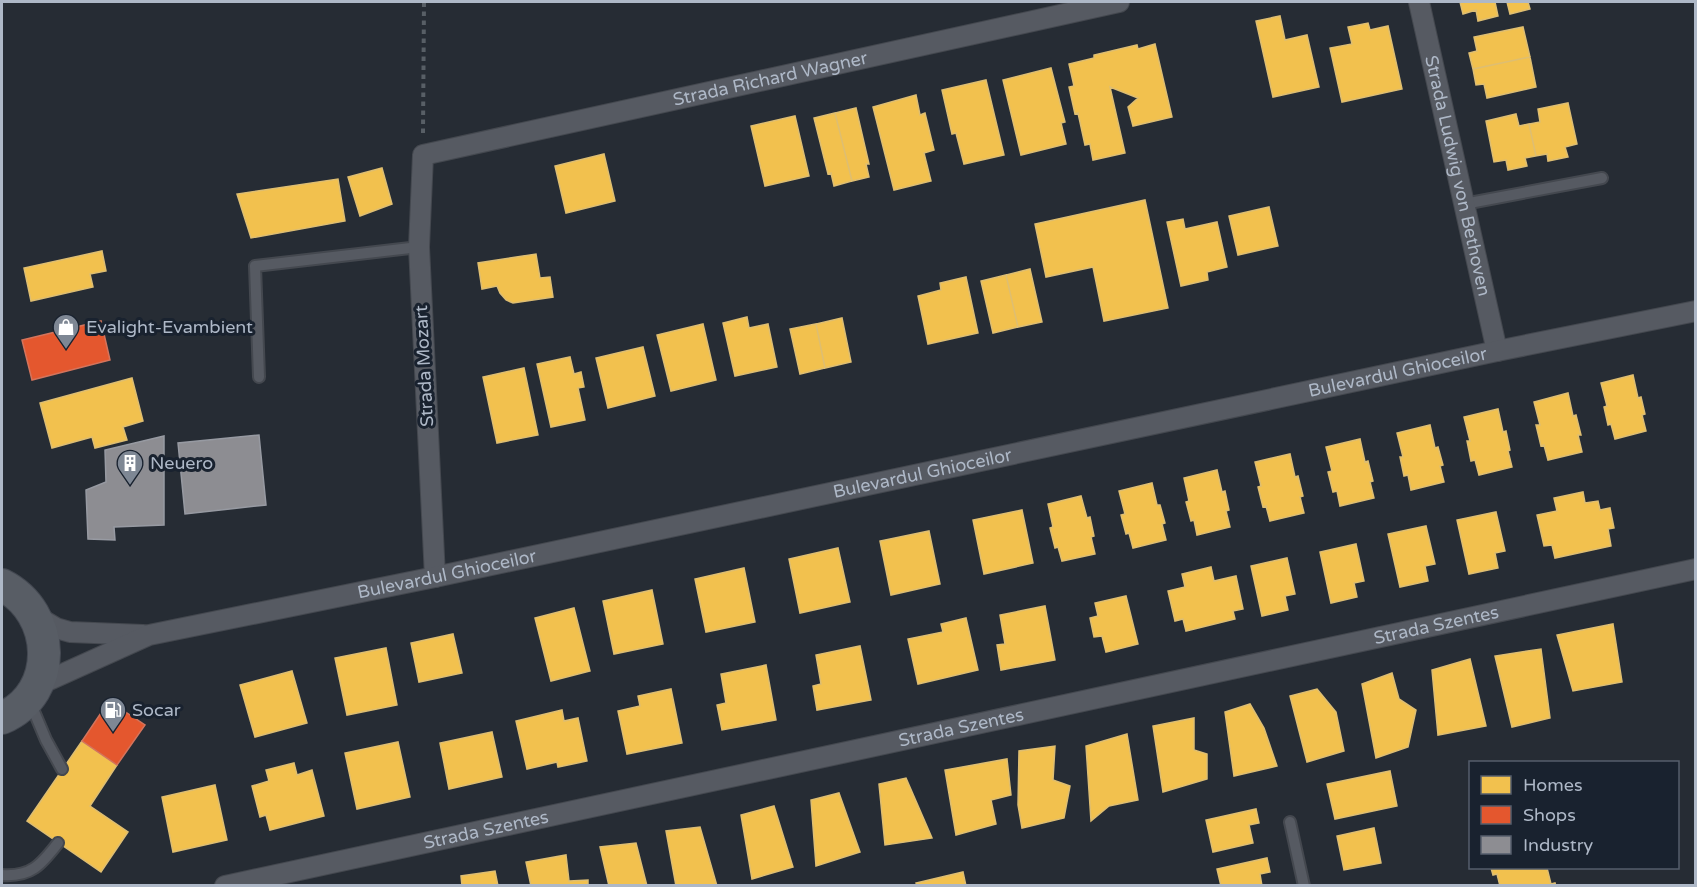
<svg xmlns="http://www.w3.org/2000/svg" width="1697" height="887" font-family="'Varela Round',sans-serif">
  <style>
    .homes { fill: #f2c14e; stroke: #debe72; stroke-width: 1.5 }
    .shops { fill: #e4572e; stroke: #d4745c; stroke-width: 1.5 }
    .industry { fill: #8d8d92; stroke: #979aa2; stroke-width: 1.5 }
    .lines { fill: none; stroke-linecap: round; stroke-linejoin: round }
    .lane-casing { stroke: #44484f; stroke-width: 14 }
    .street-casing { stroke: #44484f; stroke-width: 22 }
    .primary-casing { stroke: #434851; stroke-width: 34 }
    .path { stroke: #585f66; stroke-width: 4; stroke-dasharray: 4.5 4.5; stroke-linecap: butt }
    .lane { stroke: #565a62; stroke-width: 10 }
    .street { stroke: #565a62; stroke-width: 20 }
    .primary { stroke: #585d65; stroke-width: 32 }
    .labels { text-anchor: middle; stroke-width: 6; stroke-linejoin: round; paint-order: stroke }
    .street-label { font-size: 18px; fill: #aeb8c7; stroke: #19222f }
    .poi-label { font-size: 18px; fill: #aeb8c7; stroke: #19222f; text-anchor: start }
  </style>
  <rect width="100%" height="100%" fill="#262c34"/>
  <!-- homes -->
  <path class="homes" d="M1460 2H1495L1498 16 1478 21 1476 10 1463 14Z
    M1507 2H1528L1530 9 1510 14Z
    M1280 16 1285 40 1307 35 1319 87 1273 97 1256 21Z
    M1368 23 1370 30 1388 26 1402 89 1342 102 1330 48 1352 44 1348 27Z
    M1523 27 1530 57 1473 69 1469 53 1477 51 1474 37Z
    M1155 44 1172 117 1133 126 1128 107 1138 98 1110 87 1125 153 1093 160 1090 144 1085 145 1078 113 1075 114 1069 87 1074 86 1069 64 1094 58V55L1137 45 1138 49Z
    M1530 57 1536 87 1487 98 1484 84 1476 85 1473 69Z
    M1051 68 1065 122 1061 123 1066 144 1021 155 1003 80Z
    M986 80 1004 155 964 164 956 133 952 134 942 90Z
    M916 95 920 115 925 113 934 150 924 153 931 181 894 190 873 107Z
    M1568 103 1577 144 1565 147 1568 157 1548 161 1547 154 1536 156 1529 124 1540 122 1538 109Z
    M856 108 869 164H866L869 177 852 181 835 113Z
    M835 113 852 181 834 186 831 173 828 174 814 118Z
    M1516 114 1519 126 1529 124 1536 156 1525 158 1527 166 1508 170 1506 160 1494 162 1486 121Z
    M795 116 809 176 765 186 751 126Z
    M604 154 615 201 566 213 555 166Z
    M382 168 392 204 360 216 348 177Z
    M338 179 345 221 251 238 237 194Z
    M1145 200 1168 308 1104 321 1093 267 1046 277 1035 224Z
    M1269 207 1278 246 1238 255 1229 216Z
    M1183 219 1185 229 1217 222 1227 267 1207 272 1208 280 1181 286 1167 222Z
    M102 251 106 271 90 274 93 287 31 301 24 268Z
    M536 254 540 278 550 277 553 297 513 303 506 300 500 293 497 286 482 289 478 263Z
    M1030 269 1042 322 1018 327 1006 275Z
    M1006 275 1018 327 993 333 981 281Z
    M966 277 978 333 928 344 918 296 941 290 940 283Z
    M747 317 749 328 768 324 777 367 735 376 723 323Z
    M842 318 851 362 825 368 816 324Z
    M703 324 716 380 671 391 657 335Z
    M816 324 825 368 800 374 790 329Z
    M643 347 655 396 608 408 596 358Z
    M570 357 574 374 581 372 584 387 578 388 585 420 551 427 537 364Z
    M524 368 538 435 497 443 483 377Z
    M1633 375 1638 398 1641 397 1645 414 1642 415 1646 431 1615 439 1611 424 1608 425 1604 407 1607 406 1601 383Z
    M132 378 143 421 123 427 127 440 95 448 92 437 52 448 40 403Z
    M1568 393 1573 416 1576 415 1581 435H1578L1582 452 1548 460 1544 445 1541 446 1536 425H1540L1534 402Z
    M1498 409 1503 432 1506 431 1510 450 1508 451 1512 467 1479 475 1475 460 1471 461 1467 441H1470L1464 417Z
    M1430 425 1435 448 1438 447 1443 465 1440 466 1444 482 1411 490 1408 475 1404 476 1400 457H1403L1397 433Z
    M1360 439 1365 462 1368 461 1373 481 1370 482 1374 498 1340 506 1337 491 1333 492 1328 472 1332 471 1326 447Z
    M1290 454 1295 477 1298 476 1303 496 1300 497 1304 513 1270 521 1266 506 1263 507 1258 487 1261 486 1255 462Z
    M1217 470 1222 492 1225 491 1229 510 1226 511 1230 527 1197 535 1194 520 1191 521 1186 502 1189 501 1184 478Z
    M1152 483 1157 505H1160L1165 523 1162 524 1166 540 1133 548 1129 533 1126 534 1121 515 1125 514 1119 491Z
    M1583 492 1585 503 1598 501 1600 510 1610 508 1614 528 1608 529 1611 546 1555 558 1552 545 1544 546 1537 515 1557 511 1554 498Z
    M1081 496 1087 518 1090 517 1094 536 1091 537 1095 554 1062 561 1058 547 1055 548 1050 528 1053 527 1048 504Z
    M1022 510 1033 563 984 574 973 520Z
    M1496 512 1505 551 1495 553 1498 568 1469 574 1457 520Z
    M1426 526 1435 564 1425 566 1428 581 1400 587 1388 534Z
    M929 531 940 584 891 595 880 541Z
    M1356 544 1364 581 1354 583 1357 597 1331 603 1320 552Z
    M838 548 850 602 800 613 789 559Z
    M1287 558 1295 594 1285 596 1288 610 1262 616 1251 566Z
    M1211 567 1214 581 1236 576 1243 609 1233 611 1235 619 1186 631 1183 619 1175 621 1168 591 1185 587 1182 574Z
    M744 568 755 622 706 632 695 579Z
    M652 590 663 644 614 654 603 601Z
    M1126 596 1138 644 1106 652 1102 636 1094 637 1090 618 1098 616 1095 603Z
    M1045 606 1055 660 1001 670 997 645 1005 644 1000 615Z
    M574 608 590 671 551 681 535 618Z
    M966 618 978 670 918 684 908 639 943 632 941 624Z
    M1613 624 1622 682 1573 691 1557 635Z
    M453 634 462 673 419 682 411 643Z
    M860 646 871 700 817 710 813 686 821 684 816 655Z
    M386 648 397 705 347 715 335 658Z
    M1541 649 1550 718 1512 727 1495 656Z
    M1470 659 1486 726 1438 735 1432 670Z
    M766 665 776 720 722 730 717 705 726 703 721 674Z
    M292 671 307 723 255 737 240 685Z
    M1392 673 1399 699 1416 710 1408 747 1376 758 1362 684Z
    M671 689 682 743 627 754 618 711 640 706 638 696Z
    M1317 689 1336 712 1344 751 1307 762 1290 696Z
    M1250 704 1264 728 1277 766 1234 776 1225 712Z
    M562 710 564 721 578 718 587 761 558 767 557 762 527 769 516 721Z
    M1194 718V750L1207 754V779L1163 792 1153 726Z
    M492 732 502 777 449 789 440 743Z
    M1127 734 1138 800 1109 806 1091 821 1086 746Z
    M82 741 117 765 90 806 128 832 101 872 27 821Z
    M398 742 410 797 357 809 345 753Z
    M1055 746 1053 780 1070 786 1064 818 1022 828 1018 805 1019 751Z
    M1007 759 1011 795 991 800 996 824 956 835 945 770Z
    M294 763 297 775 312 770 324 816 270 830 266 815 260 817 252 786 269 781 266 770Z
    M1390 771 1397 806 1335 819 1327 784Z
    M906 778 932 838 885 845 879 784Z
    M215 785 227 840 173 852 162 797Z
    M839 793 860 852 816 866 811 800Z
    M774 806 793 867 752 879 741 815Z
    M1256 809 1259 823 1249 825 1253 843 1213 852 1206 820Z
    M700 827 717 886H676L666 831Z
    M1374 828 1381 863 1344 870 1337 836Z
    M636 843 647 886H609L600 847Z
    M566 855 569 881 588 880V886H531L526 862Z
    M1267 858 1270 872 1260 874 1262 886H1221L1217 869Z
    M1491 868H1547L1551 884 1555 883 1556 886H1500L1497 874 1493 875Z
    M495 871 498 886H462L461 876Z
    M963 872 966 886H917L916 883Z"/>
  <!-- shops -->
  <path class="shops" d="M101 321 110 360 32 380 22 340Z
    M109 701 145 725 117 765 82 741Z"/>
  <!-- industry -->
  <path class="industry" d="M259 435 266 505 185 514 178 443Z
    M164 436V525L114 527 115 540 88 539 86 490 106 482 105 450Z"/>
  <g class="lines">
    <!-- lane casing -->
    <g class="lane-casing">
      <path id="lane" d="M1464 204 1602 178
        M259 377 255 266 419 247
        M30 702 46 740 62 769
        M1290 822 1304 886
        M2 875C31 877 41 865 58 843"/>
    </g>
    <!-- street casing -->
    <g class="street-casing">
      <g id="street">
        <path id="s1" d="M1419 2 1497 351"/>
        <path id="s2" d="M435 577 419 247 423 155 1119 2"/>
        <path d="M36 616 56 628 70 632 143 635"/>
        <path id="s3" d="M36 686 149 635 435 577 1497 351 1696 311"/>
        <path id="s4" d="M225 886 1696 569"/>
      </g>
    </g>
    <!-- primary casing -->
    <g class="primary-casing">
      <path id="primary" d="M2 585C56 612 60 693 2 718"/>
    </g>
    <!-- path -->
    <path class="path" d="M423 133 424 2"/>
    <!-- lane -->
    <use href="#lane" class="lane"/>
    <!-- street -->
    <use href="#street" class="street"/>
    <!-- primary -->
    <use href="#primary" class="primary"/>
  </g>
  <!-- icons -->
  <defs>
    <g id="shop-pin" transform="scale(1.35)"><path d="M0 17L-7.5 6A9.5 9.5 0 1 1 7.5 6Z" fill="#7e8794" stroke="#19222f"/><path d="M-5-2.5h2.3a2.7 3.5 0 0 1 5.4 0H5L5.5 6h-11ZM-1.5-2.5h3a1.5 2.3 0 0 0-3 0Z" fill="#fff"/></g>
    <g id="building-pin" transform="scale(1.35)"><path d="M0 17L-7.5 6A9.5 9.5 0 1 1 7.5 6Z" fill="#7e8794" stroke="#19222f"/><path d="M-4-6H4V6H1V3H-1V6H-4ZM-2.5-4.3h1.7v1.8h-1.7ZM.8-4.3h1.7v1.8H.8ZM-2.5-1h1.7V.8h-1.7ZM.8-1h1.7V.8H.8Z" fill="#fff"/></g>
    <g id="fuel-pin" transform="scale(1.35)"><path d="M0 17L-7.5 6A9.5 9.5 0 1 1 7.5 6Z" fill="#7e8794" stroke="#19222f"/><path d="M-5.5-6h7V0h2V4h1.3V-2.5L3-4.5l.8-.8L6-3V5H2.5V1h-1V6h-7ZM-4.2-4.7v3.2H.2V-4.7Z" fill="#fff"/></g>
  </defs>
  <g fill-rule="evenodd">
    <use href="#shop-pin" x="66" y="327"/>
    <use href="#building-pin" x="130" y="463"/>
    <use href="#fuel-pin" x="113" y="710"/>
  </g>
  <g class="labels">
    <!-- street labels -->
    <g class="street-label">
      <text dy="6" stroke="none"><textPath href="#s2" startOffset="778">Strada Richard Wagner</textPath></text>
      <text dy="6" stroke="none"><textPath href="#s1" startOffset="178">Strada Ludwig von Bethoven</textPath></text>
      <text transform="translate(424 366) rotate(-93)" y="6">Strada Mozart</text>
      <text dy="6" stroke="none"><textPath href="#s3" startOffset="1400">Bulevardul Ghioceilor</textPath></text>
      <text dy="6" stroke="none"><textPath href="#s3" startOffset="914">Bulevardul Ghioceilor</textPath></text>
      <text dy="6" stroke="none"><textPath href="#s3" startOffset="428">Bulevardul Ghioceilor</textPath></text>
      <text dy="6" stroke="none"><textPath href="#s4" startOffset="1239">Strada Szentes</textPath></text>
      <text dy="6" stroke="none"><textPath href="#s4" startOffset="753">Strada Szentes</textPath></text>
      <text dy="6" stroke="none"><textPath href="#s4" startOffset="267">Strada Szentes</textPath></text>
    </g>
    <!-- poi labels -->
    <g class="poi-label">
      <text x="86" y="333">Evalight-Evambient</text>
      <text x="150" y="469">Neuero</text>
      <text x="132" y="716">Socar</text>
    </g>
  </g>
  <!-- border -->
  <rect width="1697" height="887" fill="none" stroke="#aeb8c7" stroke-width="6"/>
  <!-- legend -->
  <rect x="1469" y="761" width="210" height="108" fill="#19222f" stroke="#555e6c" stroke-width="1.5"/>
  <rect x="1481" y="776" width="30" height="18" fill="#f2c14e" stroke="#555e6c" stroke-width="1.5"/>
  <text x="1523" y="791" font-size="18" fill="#aeb8c7">Homes</text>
  <rect x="1481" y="806" width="30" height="18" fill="#e4572e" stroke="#555e6c" stroke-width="1.5"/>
  <text x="1523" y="821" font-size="18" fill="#aeb8c7">Shops</text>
  <rect x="1481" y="836" width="30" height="18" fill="#8d8d92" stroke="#555e6c" stroke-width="1.5"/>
  <text x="1523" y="851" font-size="18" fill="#aeb8c7">Industry</text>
</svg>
